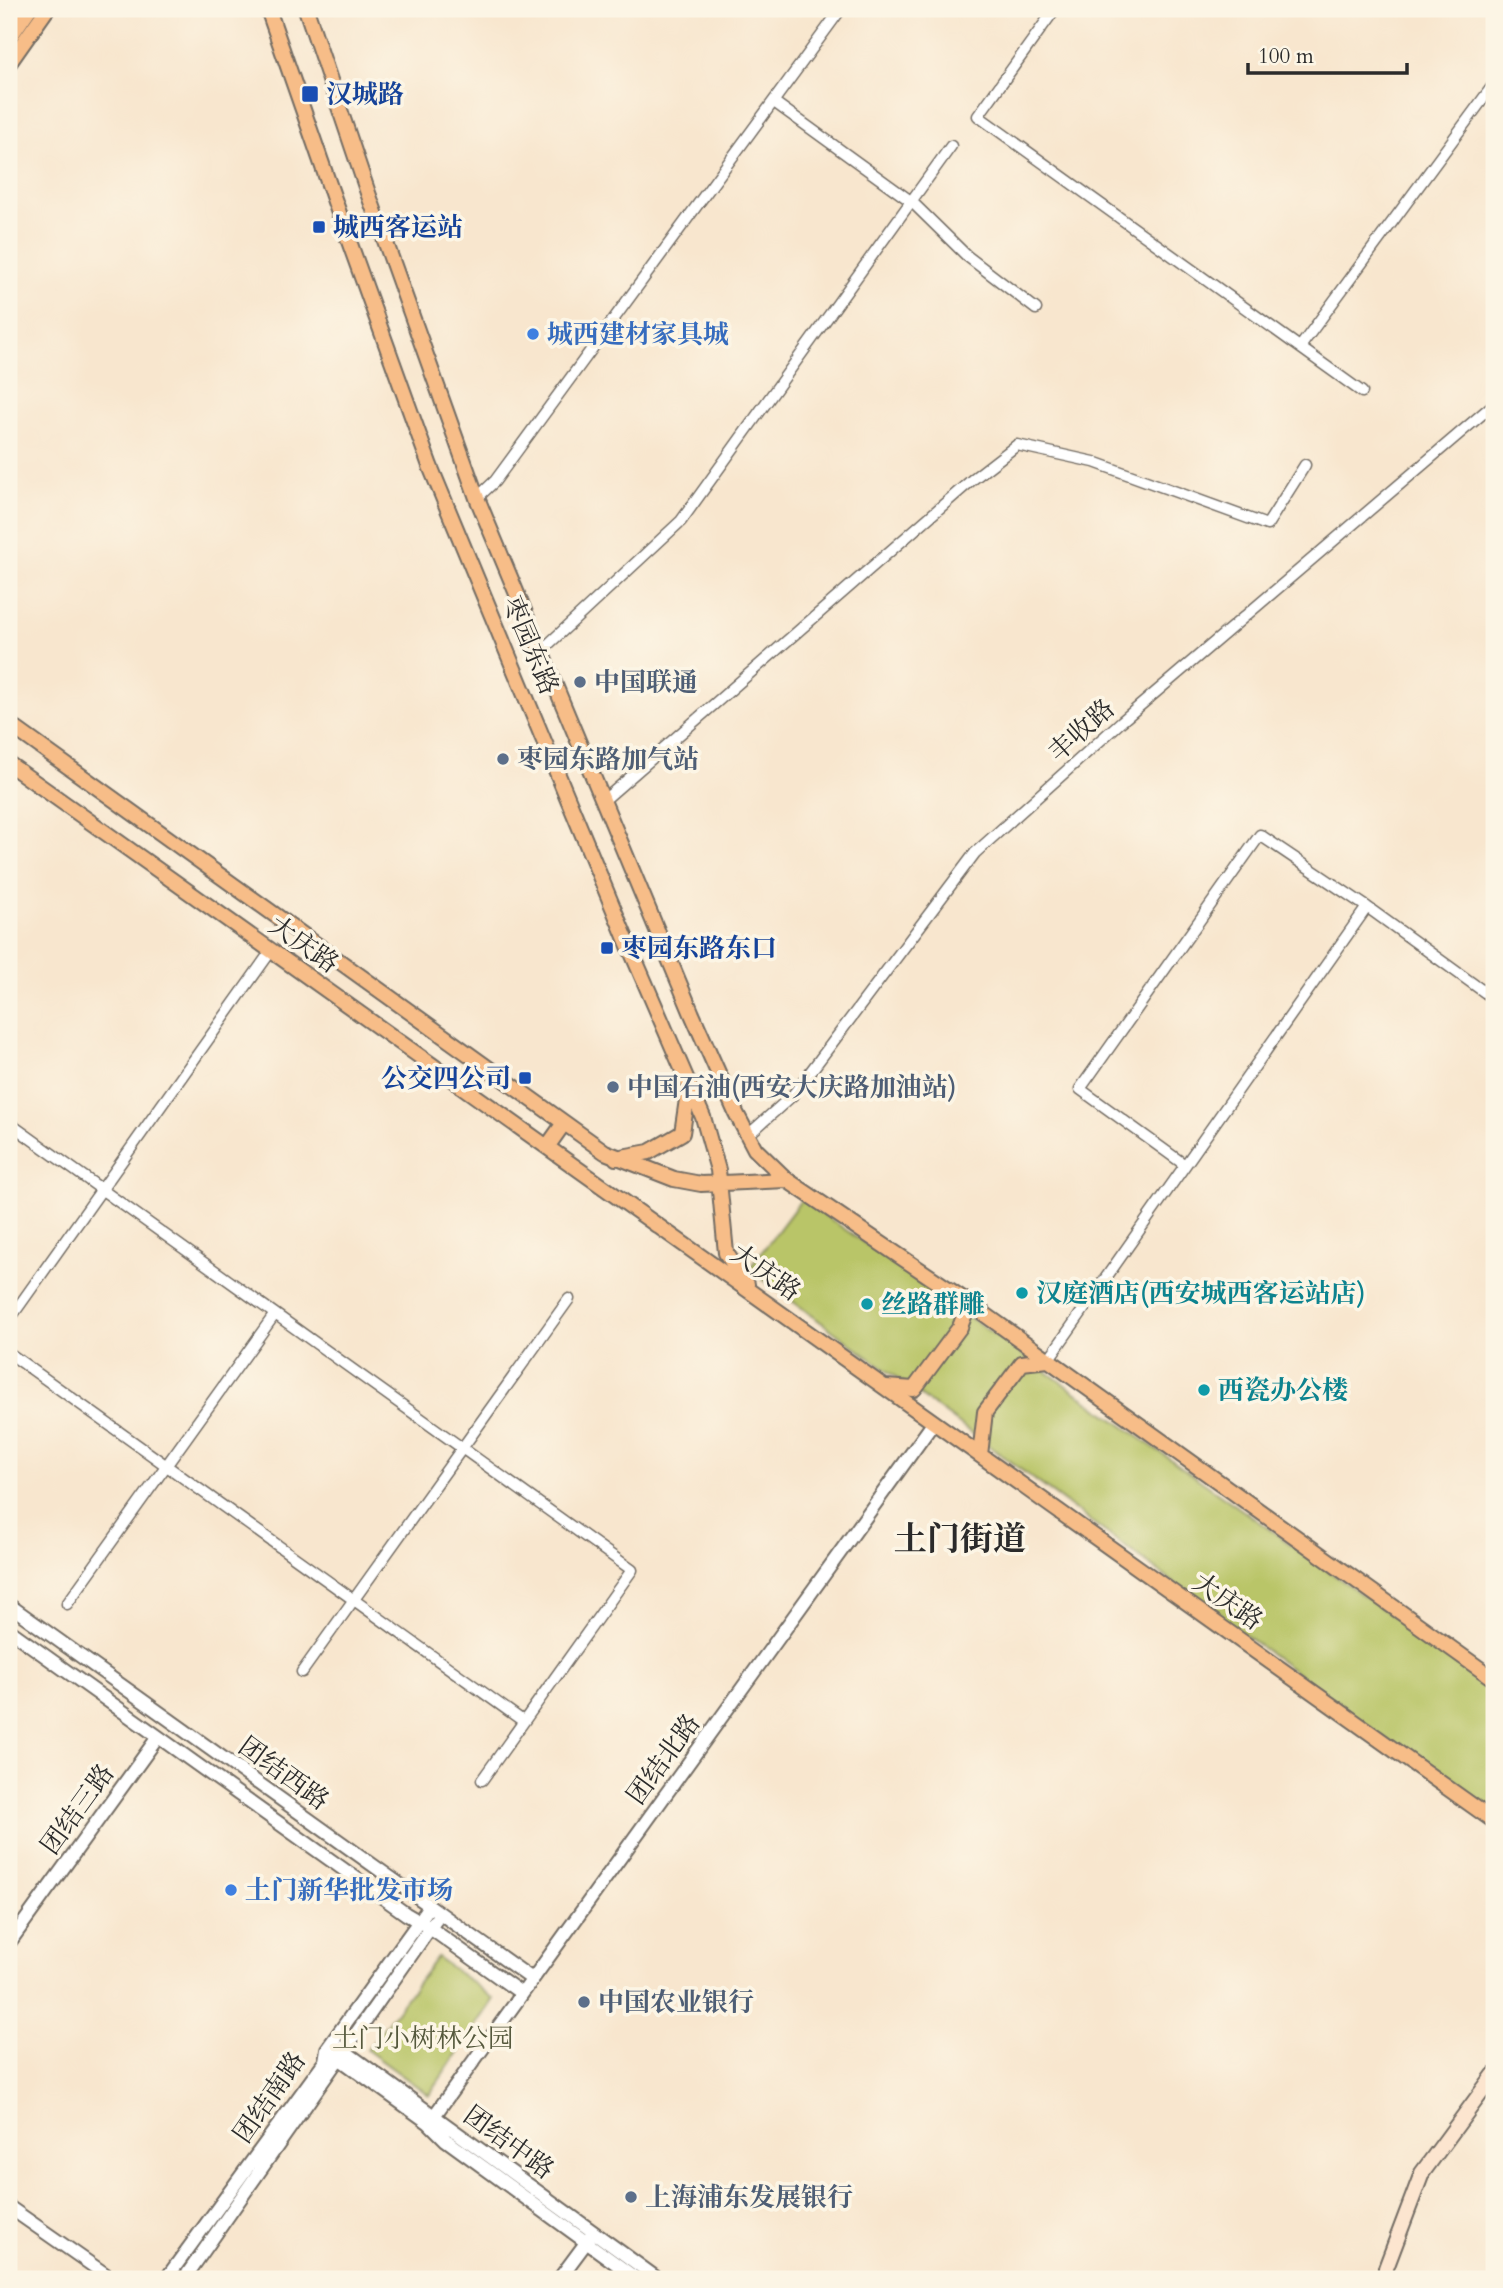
<svg xmlns="http://www.w3.org/2000/svg" width="1503" height="2288" font-family="Cardo,'Noto Serif SC',serif">
  <style>
    .green { fill: #b9c567; stroke: #727849; stroke-width: 2 }
    .lines { fill: none; stroke-linecap: round; stroke-linejoin: round }
    .minor-casing { stroke: #736c64; stroke-width: 13 }
    .tertiary-casing { stroke: #736c64; stroke-width: 16 }
    .secondary-casing { stroke: #736c64; stroke-width: 18 }
    .primary-casing { stroke: #736c64; stroke-width: 18 }
    .minor { stroke: #fff; stroke-width: 10 }
    .tertiary { stroke: #fff; stroke-width: 12 }
    .secondary { stroke: #fce5cf; stroke-width: 14 }
    .primary { stroke: #f7bd88; stroke-width: 14 }
    .transit-dot { fill: #1a4fb4; stroke: #fcf5e5; stroke-width: 2.5 }
    .shop-dot { fill: #3f7fe0; stroke: #fcf5e5; stroke-width: 2.5 }
    .service-dot { fill: #5c6f8a; stroke: #fcf5e5; stroke-width: 2.5 }
    .culture-dot { fill: #0f9aa8; stroke: #fcf5e5; stroke-width: 2.5 }
    .labels { text-anchor: middle; stroke-width: 7; stroke-linejoin: round; paint-order: stroke }
    .transit-label { font-size: 26px; font-weight: bold; fill: #164399; stroke: #fcf5e5; text-anchor: start }
    .shop-label { font-size: 26px; font-weight: bold; fill: #366cbe; stroke: #fcf5e5; text-anchor: start }
    .street-label { font-size: 26px; fill: #2b2b2b; stroke: #fcf5e5 }
    .service-label { font-size: 26px; font-weight: bold; fill: #4e5e75; stroke: #fcf5e5; text-anchor: start }
    .culture-label { font-size: 26px; font-weight: bold; fill: #0d838f; stroke: #fcf5e5; text-anchor: start }
    .park-label { font-size: 26px; fill: #56593d; stroke: #fcf5e5 }
    .district-label { font-size: 33px; font-weight: bold; fill: #2b2b2b; stroke: #fcf5e5 }
  </style>
  <rect width="100%" height="100%" fill="#fcf5e5"/>
  <filter id="ink" filterUnits="userSpaceOnUse"><feTurbulence type="fractalNoise" baseFrequency=".0143" numOctaves="2"/><feDisplacementMap in="SourceGraphic" scale="14" xChannelSelector="R" yChannelSelector="G"/><feConvolveMatrix kernelMatrix="1 2 1 2 8 2 1 2 1" color-interpolation-filters="sRGB"/></filter>
  <filter id="wash" filterUnits="userSpaceOnUse"><feTurbulence type="fractalNoise" baseFrequency=".00686" numOctaves="4" result="noise"/><feDisplacementMap in="SourceGraphic" scale="28" xChannelSelector="R" yChannelSelector="G"/><feGaussianBlur stdDeviation="1.57" result="paint"/><feColorMatrix in="noise" values="0 0 0 0 0 0 0 0 0 0 0 0 0 0 0 0 0 1.4 0 .05"/><feComposite in="paint" operator="in"/></filter>
  <g filter="url(#wash)">
    <rect width="100%" height="100%" fill="#f8e6ce"/>
    <!-- green -->
    <path class="green" d="M802 1199 1494 1688V1819L749 1269Z
      M437 1957 494 1999 429 2095 367 2050Z"/>
  </g>
  <g filter="url(#ink)">
    <g class="lines">
      <!-- minor casing -->
      <g class="minor-casing">
        <path id="minor" d="M1055 9 978 116 1362 392
          M774 102 912 202 967 256 1036 309
          M1300 347 1494 84
          M477 498 495 481 841 9
          M541 651 681 521 951 146
          M603 801 973 479 1017 445 1094 462 1267 525 1305 465
          M1367 907 1494 999
          M9 1123 632 1570 482 1780
          M747 1136 793 1095 975 853 1122 721 1494 404
          M9 1320 271 951
          M9 1353 523 1721
          M1048 1360 1367 907 1260 835 1080 1089 1185 1165
          M67 1604 275 1314
          M302 1672 569 1299"/>
      </g>
      <!-- tertiary casing -->
      <g class="tertiary-casing">
        <path id="tertiary" d="M9 1605 532 1979
          M9 1630 406 1914 430 1928 521 1993
          M9 1943 158 1737
          M339 2047 658 2279
          M333 2054 429 2123 446 2140 637 2279
          M429 2123 934 1422
          M9 2207 112 2279
          M166 2279 325 2061 327 2049 430 1906
          M184 2279 435 1921
          M559 2279 591 2236"/>
      </g>
      <!-- secondary casing -->
      <g class="secondary-casing">
        <path id="secondary" d="M1385 2279 1386 2268 1422 2173 1494 2075"/>
      </g>
      <!-- primary casing -->
      <g class="primary-casing">
        <path id="primary" d="M268 9 341 219 430 466 626 939 703 1117 718 1170 726 1253 747 1284
          M306 9 368 193 477 498 692 1014 736 1113 755 1149 787 1180 969 1303 1494 1679
          M9 38 29 9
          M9 63 47 9
          M9 724 605 1152 674 1179 701 1184 787 1180
          M9 764 1494 1821
          M547 1147 564 1123
          M616 1158 649 1152 682 1133 689 1086
          M886 1387 914 1389 960 1327 969 1303
          M980 1455 985 1412 1022 1363 1048 1360"/>
      </g>
      <!-- minor -->
      <use href="#minor" class="minor"/>
      <!-- tertiary -->
      <use href="#tertiary" class="tertiary"/>
      <!-- secondary -->
      <use href="#secondary" class="secondary"/>
      <!-- primary -->
      <use href="#primary" class="primary"/>
    </g>
  </g>
  <!-- markers -->
  <g class="transit-dot">
    <rect x="301" y="85" width="18" height="18" rx="3.5"/>
    <rect x="312" y="220" width="14" height="14" rx="3.5"/>
    <rect x="600" y="941" width="14" height="14" rx="3.5"/>
    <rect x="518" y="1071" width="14" height="14" rx="3.5"/>
  </g>
  <g class="shop-dot">
    <circle cx="533" cy="334" r="7"/>
    <circle cx="231" cy="1890" r="7"/>
  </g>
  <g class="service-dot">
    <circle cx="580" cy="682" r="7"/>
    <circle cx="503" cy="759" r="7"/>
    <circle cx="613" cy="1087" r="7"/>
    <circle cx="584" cy="2002" r="7"/>
    <circle cx="631" cy="2197" r="7"/>
  </g>
  <g class="culture-dot">
    <circle cx="1022" cy="1293" r="7"/>
    <circle cx="867" cy="1304" r="7"/>
    <circle cx="1204" cy="1390" r="7"/>
  </g>
  <g class="labels">
    <!-- transit labels -->
    <g class="transit-label">
      <text x="326" y="103">汉城路</text>
      <text x="333" y="236">城西客运站</text>
      <text x="621" y="957">枣园东路东口</text>
      <text x="511" y="1087" text-anchor="end">公交四公司</text>
    </g>
    <!-- shop labels -->
    <g class="shop-label">
      <text x="547" y="343">城西建材家具城</text>
      <text x="245" y="1899">土门新华批发市场</text>
    </g>
    <!-- street labels -->
    <g class="street-label">
      <text transform="translate(531 645) rotate(67)" y="9">枣园东路</text>
      <text transform="translate(1081 730) rotate(-42)" y="9">丰收路</text>
      <text transform="translate(304 944) rotate(35)" y="9">大庆路</text>
      <text transform="translate(766 1272) rotate(35)" y="9">大庆路</text>
      <text transform="translate(1228 1601) rotate(35)" y="9">大庆路</text>
      <text transform="translate(663 1759) rotate(-54)" y="9">团结北路</text>
      <text transform="translate(284 1773) rotate(36)" y="9">团结西路</text>
      <text transform="translate(77 1809) rotate(-54)" y="9">团结三路</text>
      <text transform="translate(269 2097) rotate(-55)" y="9">团结南路</text>
      <text transform="translate(509 2142) rotate(36)" y="9">团结中路</text>
    </g>
    <!-- service labels -->
    <g class="service-label">
      <text x="594" y="691">中国联通</text>
      <text x="517" y="768">枣园东路加气站</text>
      <text x="627" y="1096">中国石油(西安大庆路加油站)</text>
      <text x="598" y="2011">中国农业银行</text>
      <text x="645" y="2206">上海浦东发展银行</text>
    </g>
    <!-- culture labels -->
    <g class="culture-label">
      <text x="1036" y="1302">汉庭酒店(西安城西客运站店)</text>
      <text x="881" y="1313">丝路群雕</text>
      <text x="1218" y="1399">西瓷办公楼</text>
    </g>
    <!-- park labels -->
    <g class="park-label">
      <text x="423" y="2047">土门小树林公园</text>
    </g>
    <!-- district labels -->
    <g class="district-label">
      <text x="960" y="1550">土门街道</text>
    </g>
  </g>
  <!-- margin -->
  <rect width="1503" height="2288" fill="none" stroke="#fcf5e5" stroke-width="35"/>
  <!-- scale -->
  <path d="M1248 63v10h159v-10" fill="none" stroke="#2b2b2b" stroke-width="3.5"/>
  <text x="1258" y="63" font-size="21" fill="#2b2b2b" stroke="#fcf5e5" stroke-width="5" paint-order="stroke">100 m</text>
</svg>
